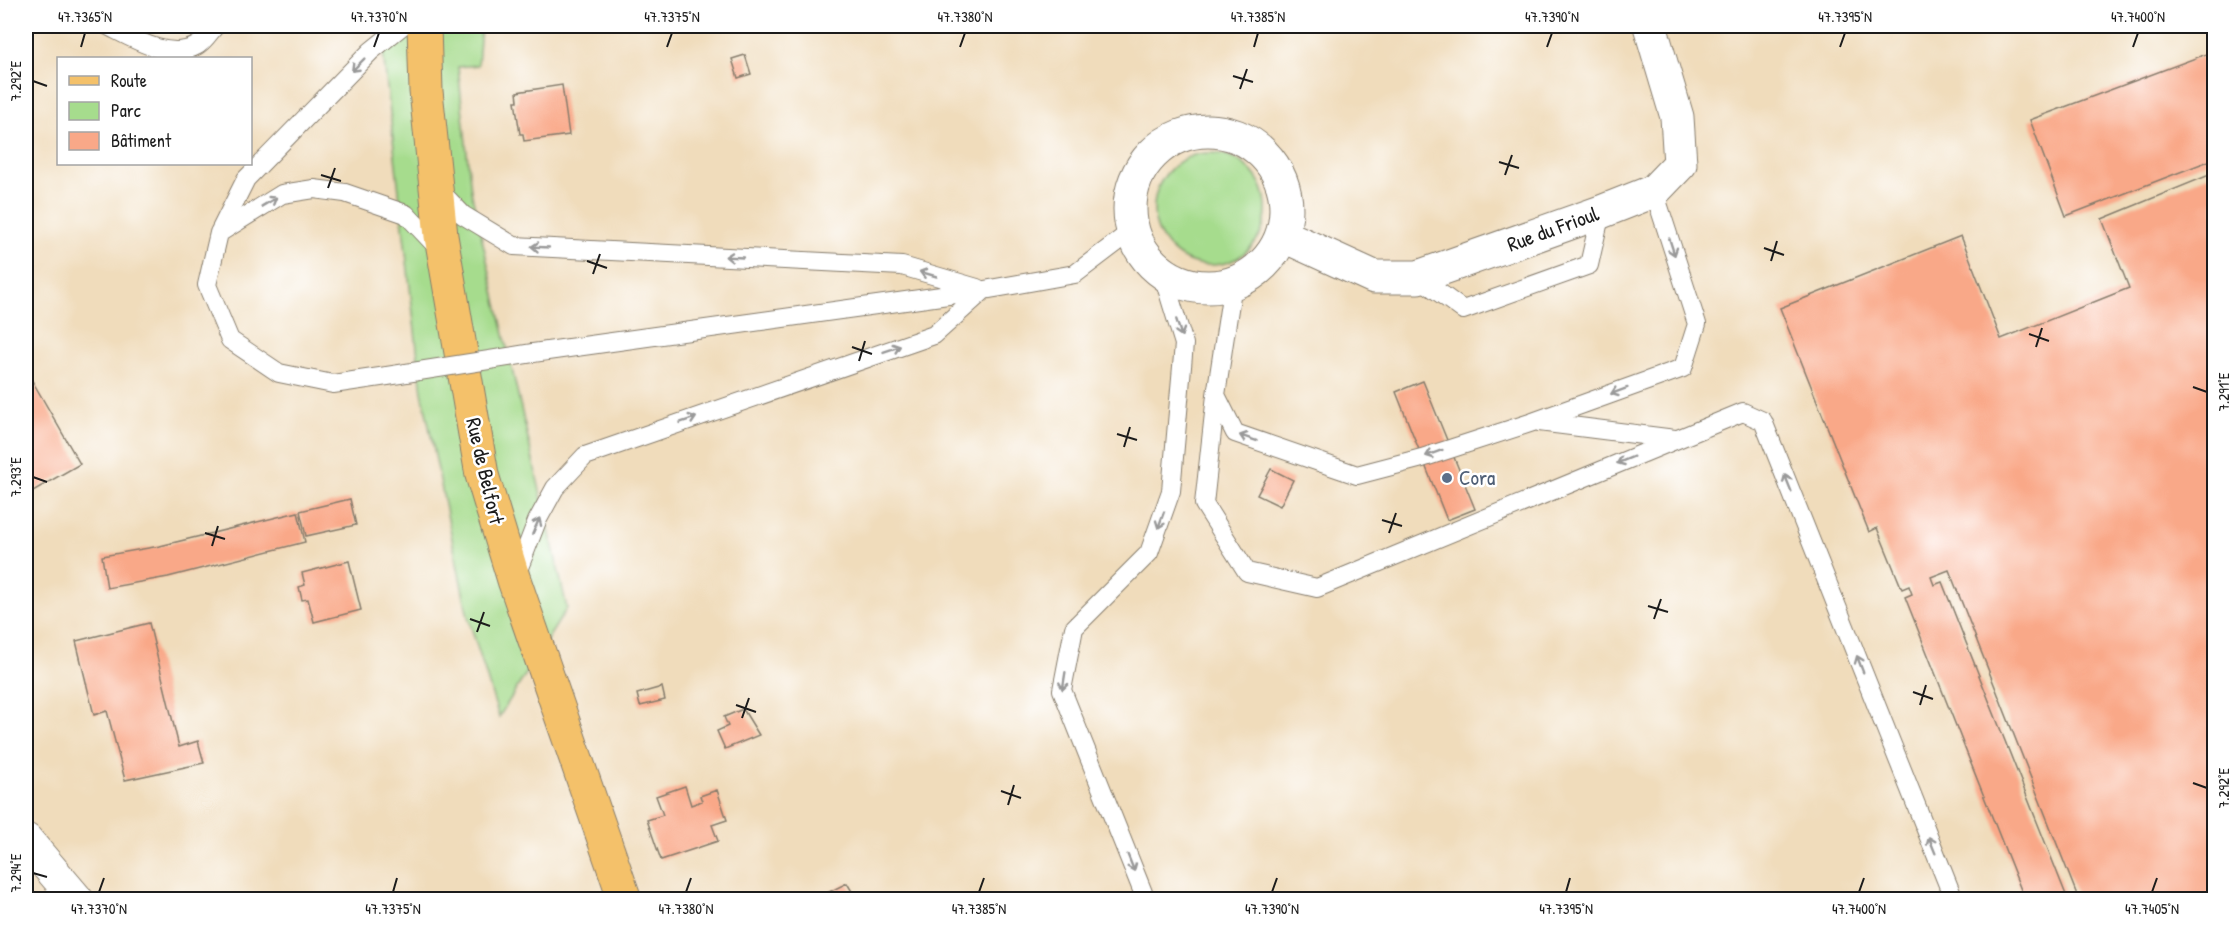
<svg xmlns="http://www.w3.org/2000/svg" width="2240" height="925" font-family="'Patrick Hand',sans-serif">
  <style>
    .green { fill: #a6dc8d; stroke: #617c54; stroke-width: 1.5 }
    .building { fill: #f9a888 }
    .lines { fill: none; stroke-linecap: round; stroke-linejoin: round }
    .service-casing { stroke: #867c6c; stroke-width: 20 }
    .minor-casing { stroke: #867c6c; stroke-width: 35 }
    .primary-casing { stroke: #867c6c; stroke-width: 35 }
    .service { stroke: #fff; stroke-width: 18 }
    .minor { stroke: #fff; stroke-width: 33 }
    .primary { stroke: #f4c16a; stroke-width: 33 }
    .service-bridge-casing { stroke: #867c6c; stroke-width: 20; stroke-linecap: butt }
    .service-bridge { stroke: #fff; stroke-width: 18 }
    .oneway { stroke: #999 }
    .ticks { fill: none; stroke: #1c1c1c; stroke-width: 2 }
    .service-dot { fill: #5c6f8a; stroke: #fff; stroke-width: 2 }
    .labels { text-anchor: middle; stroke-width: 5; stroke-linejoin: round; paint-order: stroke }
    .street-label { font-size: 21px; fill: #1c1c1c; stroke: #fff }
    .service-label { font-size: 21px; fill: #4e5e75; stroke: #fff; text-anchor: start }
    .neatline { fill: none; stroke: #1c1c1c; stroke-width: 2 }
    .ticks-label { font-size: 15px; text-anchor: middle; fill: #1c1c1c }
  </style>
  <rect width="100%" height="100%" fill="#fff"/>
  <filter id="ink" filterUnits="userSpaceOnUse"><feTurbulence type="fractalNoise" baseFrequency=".0167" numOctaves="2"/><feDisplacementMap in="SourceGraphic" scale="12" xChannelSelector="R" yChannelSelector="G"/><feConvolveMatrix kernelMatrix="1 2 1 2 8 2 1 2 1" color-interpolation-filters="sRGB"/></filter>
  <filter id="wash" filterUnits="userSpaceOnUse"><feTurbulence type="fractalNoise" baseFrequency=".008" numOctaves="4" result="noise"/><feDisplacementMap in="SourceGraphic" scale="24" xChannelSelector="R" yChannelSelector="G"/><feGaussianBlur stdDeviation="1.35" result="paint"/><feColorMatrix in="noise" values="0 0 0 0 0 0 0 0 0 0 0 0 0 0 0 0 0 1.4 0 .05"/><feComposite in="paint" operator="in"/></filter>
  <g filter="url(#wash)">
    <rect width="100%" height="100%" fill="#f0dcbb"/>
    <!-- green -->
    <path class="green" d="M380 26H481L478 65 458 67 471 191 567 608 499 717 468 617 422 392Z
      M1154 209a56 56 0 1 1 112 0a56 56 0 1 1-112 0Z"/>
    <g id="blocks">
      <!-- building -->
      <path class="building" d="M2214 51V159L2066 216 2030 120Z
        M745 55 751 74 738 78 732 59Z
        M562 85 569 135 524 141 523 134H520L515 101H518L517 92Z
        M2214 173V900H2079L1949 570 1931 577 1934 585 1942 582 2068 900H2025L1905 597 1912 594 1909 586 1902 589 1877 528 1869 532 1780 308 1961 236 2001 339 2129 288 2102 219Z
        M26 370 80 464 26 495Z
        M1423 381 1475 509 1447 520 1396 392Z
        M1271 469 1293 480 1280 506 1257 495Z
        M350 499 356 525 306 536 300 511Z
        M298 512 305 542 168 577 107 588 102 556 160 546Z
        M349 561 361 610 314 622 308 599 302 600 299 587 305 585 302 573Z
        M149 623 179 747 198 741 204 763 125 780 107 711 94 715 76 641Z
        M662 687 665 700 640 706 637 694Z
        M743 709 759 735 725 749 717 731 728 726 724 717Z
        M685 786 691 805 702 801 700 796 717 790 727 820 712 825 718 841 661 860 647 820 663 815 656 796Z
        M847 883 857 900H813Z"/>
    </g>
  </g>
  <g filter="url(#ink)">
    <use href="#blocks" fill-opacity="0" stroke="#867c6c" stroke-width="1.5"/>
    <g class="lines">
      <!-- service casing -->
      <g class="service-casing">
        <path id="service" d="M108 26C132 38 169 61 196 46 203 43 210 32 215 26
          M439 190 463 215 514 246 902 266 977 288
          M219 233 282 194 314 189 345 193 406 214 441 251
          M1418 277 1463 310 1589 265 1601 212
          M1233 283 1216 395 1204 504 1247 572 1317 588 1743 412 1763 421 1954 900
          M533 353 984 290 1075 274 1133 230
          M387 376 333 384 279 373 230 340 207 285 219 233 246 179 371 51 402 26
          M1216 395 1235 433 1357 475 1422 458 1533 422 1683 368 1697 324 1654 191
          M1539 422 1675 439
          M515 578 537 521 555 488 585 456 934 335 984 290
          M1146 900 1062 690 1074 628 1149 553 1171 491 1184 344 1162 272"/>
      </g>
      <!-- minor casing -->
      <g class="minor-casing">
        <path id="minor" d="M1130 209a78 78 0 1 1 156 0a78 78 0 1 1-156 0Z
          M1282 235 1374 277H1418L1601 212 1654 191 1680 164 1677 117 1650 26
          M26 840 77 900"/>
      </g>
      <!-- primary casing -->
      <g class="primary-casing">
        <path id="primary" d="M424 26 426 91 441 236 482 475 514 580 625 900"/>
      </g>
      <!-- service -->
      <use href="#service" class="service"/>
      <!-- minor -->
      <use href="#minor" class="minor"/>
      <!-- primary -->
      <use href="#primary" class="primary"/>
      <!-- service-bridge casing -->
      <g class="service-bridge-casing">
        <path id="service-bridge" d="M387 376 533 353"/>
      </g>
      <!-- service-bridge -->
      <use href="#service-bridge" class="service-bridge"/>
    </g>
    <!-- one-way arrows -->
    <defs><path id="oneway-shaft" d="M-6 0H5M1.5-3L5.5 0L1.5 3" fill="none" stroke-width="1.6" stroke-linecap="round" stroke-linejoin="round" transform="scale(1.5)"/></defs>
    <g class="oneway">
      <use href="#oneway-shaft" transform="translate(358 65) rotate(135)"/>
      <use href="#oneway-shaft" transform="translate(269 202) rotate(-31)"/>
      <use href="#oneway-shaft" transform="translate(540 247) rotate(-177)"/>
      <use href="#oneway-shaft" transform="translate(1672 247) rotate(72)"/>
      <use href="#oneway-shaft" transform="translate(734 257) rotate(-177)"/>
      <use href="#oneway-shaft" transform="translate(928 274) rotate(-164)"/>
      <use href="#oneway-shaft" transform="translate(1179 328) rotate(72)"/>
      <use href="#oneway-shaft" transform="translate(892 349) rotate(-19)"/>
      <use href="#oneway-shaft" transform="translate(1619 391) rotate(160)"/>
      <use href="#oneway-shaft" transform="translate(688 420) rotate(-19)"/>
      <use href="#oneway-shaft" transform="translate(1248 438) rotate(-161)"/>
      <use href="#oneway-shaft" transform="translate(1434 453) rotate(160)"/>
      <use href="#oneway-shaft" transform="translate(1625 460) rotate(158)"/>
      <use href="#oneway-shaft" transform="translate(1788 483) rotate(-112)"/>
      <use href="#oneway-shaft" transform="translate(1161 520) rotate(110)"/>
      <use href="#oneway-shaft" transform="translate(536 526) rotate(-66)"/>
      <use href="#oneway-shaft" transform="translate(1860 664) rotate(-111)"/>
      <use href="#oneway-shaft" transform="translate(1064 681) rotate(99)"/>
      <use href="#oneway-shaft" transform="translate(1932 845) rotate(-112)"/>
      <use href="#oneway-shaft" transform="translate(1131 863) rotate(68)"/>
    </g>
  </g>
  <!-- ticks -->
  <path class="ticks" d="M81 47 85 33M374 47 379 33M667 47 672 33M960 47 965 33M1254 47 1258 33M1547 47 1552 33M1840 47 1845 33M2133 47 2138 33M1233 76 1253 82M33 81 47 86M1240 89 1247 69M1499 162 1519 168M321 175 341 181M1505 175 1512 155M328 188 335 168M1764 248 1784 255M587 261 607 268M1771 261 1777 241M593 274 600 254M2029 334 2049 341M852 347 872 354M2036 347 2042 328M859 361 865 341M2193 387 2207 392M1117 434 1137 440M1124 447 1130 427M33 477 47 482M1382 520 1402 526M205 533 225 539M1389 533 1396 513M212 546 218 526M1648 606 1668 612M470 619 490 626M1654 619 1661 599M477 632 484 612M1913 692 1933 699M736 705 756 712M1920 705 1926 685M742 718 749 698M2193 783 2207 788M1001 791 1021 798M1008 805 1014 785M33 873 47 877M99 892 104 878M393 892 397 878M686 892 691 878M979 892 984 878M1272 892 1277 878M1566 892 1570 878M1859 892 1864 878M2152 892 2157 878"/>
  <!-- markers -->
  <circle class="service-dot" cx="1447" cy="478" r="6"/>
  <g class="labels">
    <!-- street labels -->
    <g class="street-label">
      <text transform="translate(1553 229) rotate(-20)" y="7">Rue du Frioul</text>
      <text transform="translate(485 471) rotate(77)" y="7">Rue de Belfort</text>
    </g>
    <!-- service labels -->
    <g class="service-label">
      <text x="1459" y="485">Cora</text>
    </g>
  </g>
  <!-- margin -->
  <rect width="2240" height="925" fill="none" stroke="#fff" stroke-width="66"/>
  <!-- legend -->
  <rect x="57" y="57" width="195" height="108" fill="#ffffff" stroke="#a4a4a4" stroke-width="1.5"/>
  <rect x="69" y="76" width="30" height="9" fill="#f4c16a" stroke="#a4a4a4" stroke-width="1.5"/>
  <text x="111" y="87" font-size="18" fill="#1c1c1c">Route</text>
  <rect x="69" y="102" width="30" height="18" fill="#a6dc8d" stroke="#a4a4a4" stroke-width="1.5"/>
  <text x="111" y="117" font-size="18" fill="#1c1c1c">Parc</text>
  <rect x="69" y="132" width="30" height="18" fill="#f9a888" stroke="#a4a4a4" stroke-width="1.5"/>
  <text x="111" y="147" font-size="18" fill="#1c1c1c">Bâtiment</text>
  <rect x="33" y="33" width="2174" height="859" class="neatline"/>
  <g class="ticks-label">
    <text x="85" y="22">47.7365°N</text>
    <text x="379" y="22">47.7370°N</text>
    <text x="672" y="22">47.7375°N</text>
    <text x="965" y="22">47.7380°N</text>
    <text x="1258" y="22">47.7385°N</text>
    <text x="1552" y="22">47.7390°N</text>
    <text x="1845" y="22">47.7395°N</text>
    <text x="2138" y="22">47.7400°N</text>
    <text transform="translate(16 81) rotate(-90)" y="5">7.292°E</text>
    <text transform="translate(2224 392) rotate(-90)" y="5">7.291°E</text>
    <text transform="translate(16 477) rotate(-90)" y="5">7.293°E</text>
    <text transform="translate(2224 788) rotate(-90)" y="5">7.292°E</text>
    <text transform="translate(16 873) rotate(-90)" y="5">7.294°E</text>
    <text x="99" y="914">47.7370°N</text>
    <text x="393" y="914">47.7375°N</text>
    <text x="686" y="914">47.7380°N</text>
    <text x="979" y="914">47.7385°N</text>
    <text x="1272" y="914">47.7390°N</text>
    <text x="1566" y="914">47.7395°N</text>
    <text x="1859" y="914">47.7400°N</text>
    <text x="2152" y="914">47.7405°N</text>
  </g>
</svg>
